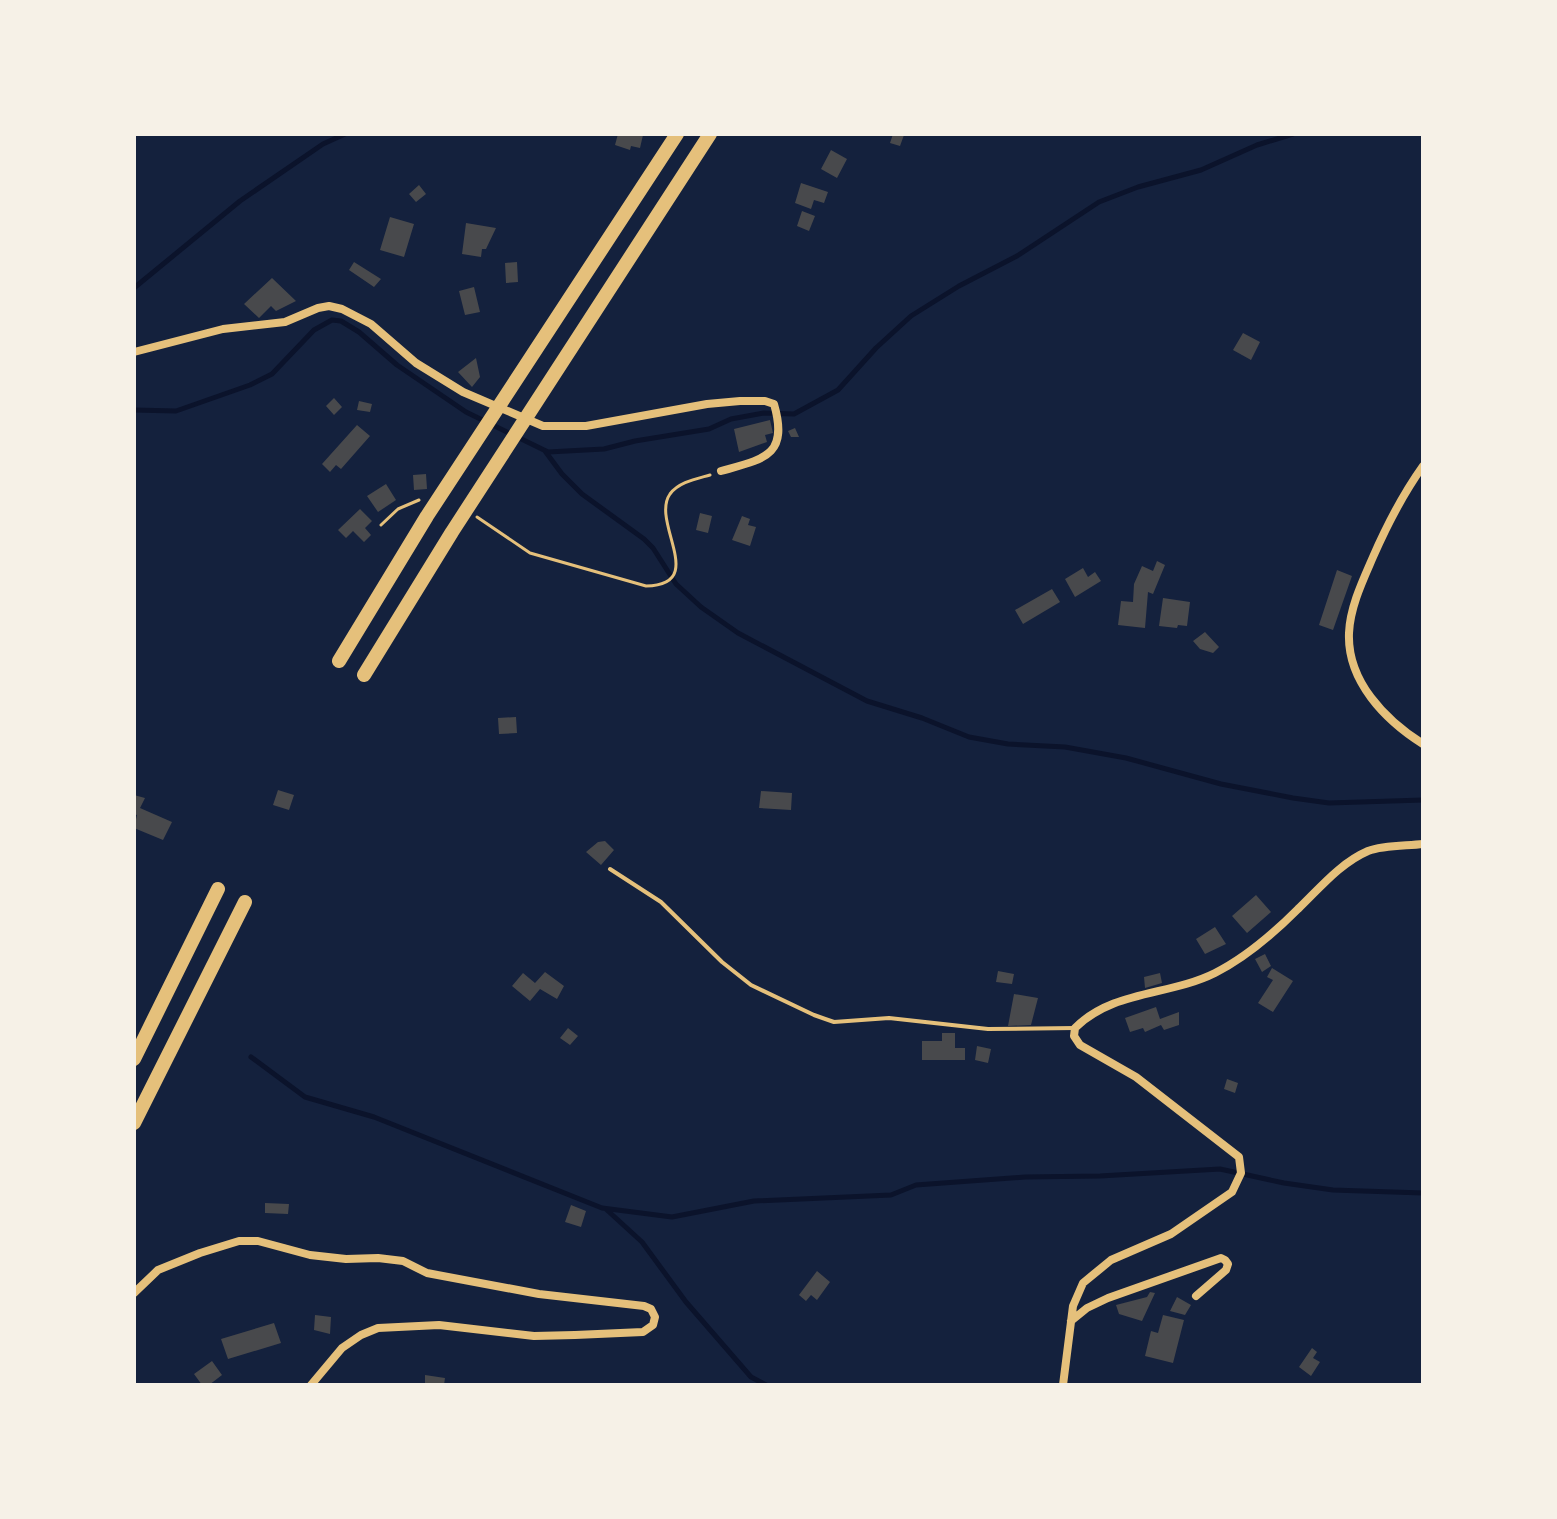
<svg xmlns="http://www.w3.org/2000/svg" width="1557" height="1519" font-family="Spectral,serif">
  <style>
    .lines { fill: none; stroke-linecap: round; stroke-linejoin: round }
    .stream { stroke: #0b132b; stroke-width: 5 }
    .building { fill: #48494c }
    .path { stroke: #e5c07b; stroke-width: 3 }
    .service { stroke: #e5c07b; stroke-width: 4 }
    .minor { stroke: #e5c07b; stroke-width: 8 }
    .motorway { stroke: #e5c07b; stroke-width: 14 }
  </style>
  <rect width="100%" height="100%" fill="#14213d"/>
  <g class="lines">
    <!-- stream -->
    <path class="stream" d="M134 288 240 201 323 144 345 134
      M134 410 176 411 250 385 272 374 314 330 332 320 341 321 359 332 397 365 466 412 548 452 604 449 635 441 709 429 731 419 764 413 794 414 838 390 876 348 911 316 959 286 1017 256 1099 202 1138 187 1201 170 1257 145 1293 134
      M545 451 562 474 582 494 644 539 653 548 676 584 701 607 738 633 867 701 922 718 969 737 1008 744 1065 747 1126 758 1221 784 1293 798 1329 803 1423 800
      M251 1057 305 1097 374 1117 602 1208 672 1217 754 1201 891 1195 916 1185 1025 1177 1100 1176 1220 1169 1284 1183 1333 1190 1423 1193
      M607 1210 642 1242 686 1302 751 1377 766 1385"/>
  </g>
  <!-- building -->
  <path class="building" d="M618 134 643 135 640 148 631 146 630 150 615 145Z
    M893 134 904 135 900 146 890 143Z
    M831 150 847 159 837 178 821 169Z
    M801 183 828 192 824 203 814 200 811 209 795 203Z
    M419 185 426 194 416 202 409 194Z
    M802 211 815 216 809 231 797 226Z
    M390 217 414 224 404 257 380 250Z
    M466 223 496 228 486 249H482L481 257 462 254Z
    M354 262 381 279 374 287 349 270Z
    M517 262 518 282 506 283 505 263Z
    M272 278 296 301 276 311 271 306 259 318 244 304Z
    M474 287 480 312 465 315 459 291Z
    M1243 333 1260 342 1251 360 1233 350Z
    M476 358 480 377 472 387 458 372Z
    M334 398 342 407 334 415 326 406Z
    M359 401 372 404 370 412 357 410Z
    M770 420 773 433 765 435 767 442 739 452 734 429Z
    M357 425 370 436 341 469 336 465 330 472 322 464Z
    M795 428 799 437H791L788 431Z
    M426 474 427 489 414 490 413 475Z
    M386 484 396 500 378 512 367 496Z
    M360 509 372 521 365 528 371 535 364 542 353 531 346 538 338 530Z
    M700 513 712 516 708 533 696 530Z
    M742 516 750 519 748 525 756 527 750 546 732 540Z
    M1157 561 1165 565 1153 594 1148 592 1145 628 1118 625 1121 601 1133 602 1134 584 1142 566 1153 571Z
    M1083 568 1088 577 1095 572 1101 581 1075 597 1065 579Z
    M1337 570 1352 576 1333 630 1319 625Z
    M1052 589 1060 602 1023 624 1015 610Z
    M1163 598 1190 602 1187 626 1178 625 1177 628 1159 626Z
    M1205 632 1219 647 1213 653 1200 649 1193 641Z
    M516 717 517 733 499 734 498 718Z
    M278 790 294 795 289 810 273 805Z
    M761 791 792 793 791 810 759 808Z
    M134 795 145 798 140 808 172 822 163 840 134 828 137 815 134 814Z
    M605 841 614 850 601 865 586 852 598 842Z
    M1256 895 1271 912 1247 933 1232 916Z
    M1215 927 1226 944 1205 954 1196 939Z
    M1265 954 1271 966 1262 972 1255 959Z
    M1272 968 1293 981 1273 1012 1258 1003 1273 980 1267 977Z
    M998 971 1014 974 1012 984 996 982Z
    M545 972 564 986 557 999 540 989 530 1001 512 986 523 973 535 983Z
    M1160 973 1162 983 1145 988 1144 977Z
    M1014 994 1038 998 1031 1025 1008 1026Z
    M1156 1007 1160 1019 1179 1012V1025L1164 1030 1161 1025 1145 1032 1143 1028 1130 1032 1125 1018Z
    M568 1028 578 1036 570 1045 560 1038Z
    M942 1033H955V1048H965V1060H922V1041H942Z
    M977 1046 991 1049 988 1063 975 1060Z
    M1227 1079 1238 1083 1235 1093 1224 1089Z
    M265 1203 289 1204 288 1214 265 1213Z
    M571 1205 586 1211 581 1227 565 1222Z
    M817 1271 830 1282 817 1300 811 1295 806 1301 799 1295Z
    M1150 1292 1155 1293 1142 1321 1119 1314 1116 1305 1147 1297Z
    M1177 1297 1191 1305 1185 1315 1170 1311Z
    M315 1315 331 1317 330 1334 314 1330Z
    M1163 1315 1184 1320 1173 1363 1145 1356 1151 1331 1158 1333Z
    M274 1323 281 1343 228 1359 221 1339Z
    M1312 1348 1317 1352 1313 1358 1320 1362 1311 1376 1299 1367Z
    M212 1361 222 1375 209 1385H202L194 1374Z
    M425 1375 445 1378 444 1385H425Z"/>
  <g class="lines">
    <!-- path -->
    <path class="path" d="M477 517 530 553 646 586C709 585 650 522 670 494 679 482 696 479 710 475
      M381 525 398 509 419 500"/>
    <!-- service -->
    <path class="service" d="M610 869 661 902 722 962 751 985 814 1015 834 1022 889 1018 988 1029 1075 1028"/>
    <!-- minor -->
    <path class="minor" d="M134 352 223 329 285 322 318 308 329 306 342 309 371 324 416 363 463 392 543 426H586L707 404 740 401H765L774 404C789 456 764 459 721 471
      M1423 466C1403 494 1387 525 1373 557 1363 580 1350 607 1349 633 1347 681 1385 720 1423 744
      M134 1293 158 1270 200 1253 239 1241H258L310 1255 346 1259 378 1258 403 1261 427 1273 539 1294 644 1306 651 1309 655 1317 653 1325 643 1332 575 1335 534 1336 439 1325 378 1328 361 1335 342 1348 311 1385
      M1071 1321 1087 1308 1108 1298 1221 1258 1225 1260 1228 1264 1226 1270 1196 1296
      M1063 1385 1073 1306 1083 1283 1111 1260 1171 1234 1232 1192 1241 1173 1239 1157 1136 1077 1080 1045 1074 1036 1075 1028C1113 990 1169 996 1215 973 1245 958 1275 932 1298 909 1319 889 1340 863 1368 851 1384 845 1406 846 1423 844"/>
    <!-- motorway -->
    <path class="motorway" d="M339 661 427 516 677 134
      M364 675 452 532 710 134
      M134 1059 218 889
      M134 1123 245 902"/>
  </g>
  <!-- border -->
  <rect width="1557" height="1519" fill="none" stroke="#f6f1e7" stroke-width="272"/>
</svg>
